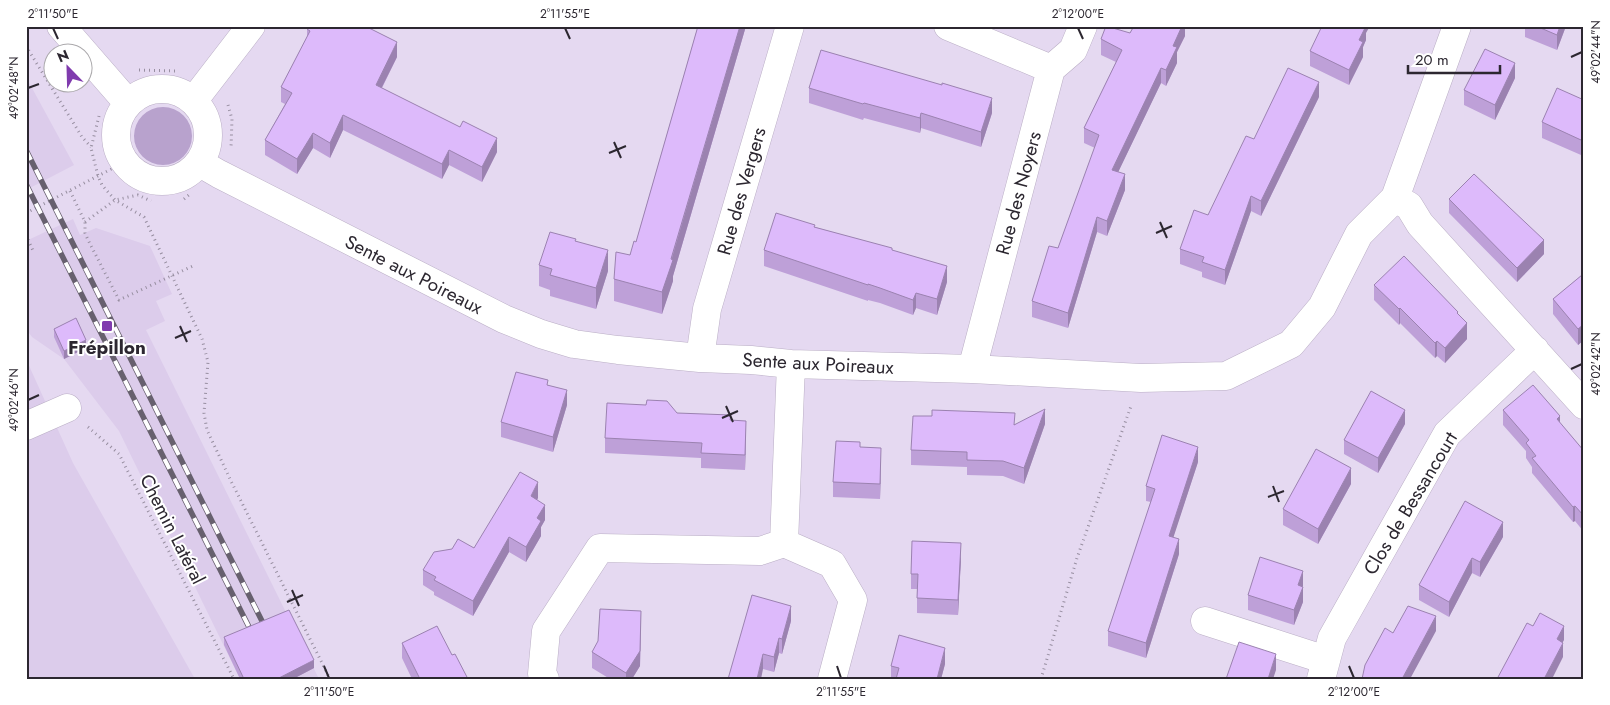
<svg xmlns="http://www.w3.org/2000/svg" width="1610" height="705" font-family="Jost,sans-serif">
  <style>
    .built { fill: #dccceb }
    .green { fill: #b8a2cd }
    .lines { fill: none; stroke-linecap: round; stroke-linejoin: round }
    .street-casing { stroke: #baaec5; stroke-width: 29 }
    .path { stroke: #978ea0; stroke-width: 3; stroke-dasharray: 1 4; stroke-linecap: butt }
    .street { stroke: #fff; stroke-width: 28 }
    .rail-casing { stroke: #67606e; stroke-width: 5.5 }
    .rail { stroke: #fff; stroke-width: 4; stroke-dasharray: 11; stroke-linecap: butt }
    .wall { fill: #bea0d8 }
    .shaded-wall { fill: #9b82b0 }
    .building { fill: #ddbafb; stroke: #9b82b0 }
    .ticks { fill: none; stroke: #2c2730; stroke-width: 2 }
    .poi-dot { fill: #803bae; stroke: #fff; stroke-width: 2 }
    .labels { text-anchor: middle; stroke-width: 4; stroke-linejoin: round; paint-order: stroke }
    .street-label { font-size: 19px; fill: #2c2730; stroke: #fff }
    .poi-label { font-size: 19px; font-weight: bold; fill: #2c2730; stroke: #fff }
    .neatline { fill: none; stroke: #2c2730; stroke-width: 2 }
    .ticks-label { font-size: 12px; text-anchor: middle; fill: #2c2730 }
  </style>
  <rect width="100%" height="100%" fill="#e5d9f1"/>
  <!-- built -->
  <path class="built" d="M26 77 74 165 26 190Z
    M73 219 80 235 96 228 150 246 172 294 156 301 165 321 146 330 319 679H240L119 431 64 359 32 337 26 329V241Z
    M26 359 73 463 195 679H26Z"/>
  <!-- green -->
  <path class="green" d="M134 136a29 29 0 1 1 58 0a29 29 0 1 1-58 0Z"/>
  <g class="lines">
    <!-- street casing -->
    <g class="street-casing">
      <path id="street" d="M61 26 128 103
        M948 26 1051 69
        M116 135a46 46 0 1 1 92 0a46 46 0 1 1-92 0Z
        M194 100 251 26
        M200 163 219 174 504 319 541 334 574 344 618 350 700 358 751 360 791 364 972 369 1141 378 1226 376 1291 344 1322 307 1359 234 1395 198 1457 26
        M1395 198 1409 206 1420 224 1584 405
        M700 358 707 309 790 26
        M972 369 1051 69 1073 50 1083 26
        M26 426 67 408
        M784 543 791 364
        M1205 621 1326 660
        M545 679 542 674 546 631 600 548 760 551 784 543 832 564 853 600 832 679
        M1321 679 1332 638 1447 434 1535 350"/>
    </g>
    <!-- path -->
    <path class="path" d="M26 46 82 137 91 147
      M139 70 178 71
      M228 105 232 119 231 148
      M99 116 91 148 98 176 102 185 115 200 144 217 202 339 208 362 204 413 207 430 231 481 330 679
      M70 191 85 222V233L88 240 119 300 195 265
      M184 199 191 193
      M26 213 125 162
      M85 222 115 200 138 195 151 201
      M26 235 34 253
      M88 427 119 454 234 679
      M1041 679 1077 558 1131 406"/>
    <!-- street -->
    <use href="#street" class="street"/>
    <!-- rail casing -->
    <g class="rail-casing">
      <path id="rail" d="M26 150 268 633
        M26 184 255 639"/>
    </g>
    <!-- rail -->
    <use href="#rail" class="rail"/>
  </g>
  <!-- wall -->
  <path class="wall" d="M698 26H746L673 276V281L662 314 614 301V279L630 255 636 242Z
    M1132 26H1185V36L1177 52V63L1166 86 1161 83 1118 172 1125 190 1107 236 1097 232 1068 328 1032 317V301L1058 248 1095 148 1084 143V128L1116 62 1101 55V39L1130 33 1132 29Z
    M1525 26H1566L1557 50 1525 37Z
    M307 29 397 57 382 88 497 152 482 182 449 165 442 179 343 130 330 158 313 148 297 174 265 155V140L285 104 281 102V87L307 37Z
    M1366 33V40L1363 47V57L1349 85 1310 66V51Z
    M1515 78 1495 120 1464 105V90Z
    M809 88 992 113 981 147 921 128 920 133 864 118 863 120 809 103Z
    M1319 97 1261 216 1251 211 1225 285 1202 277V272L1180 264V249L1208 215 1254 139Z
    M1584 100V148L1581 155 1542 138V122Z
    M1449 199 1544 254 1517 282 1449 213Z
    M815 227 892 250 947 282 937 315 916 308 913 315 880 303 868 300V301L764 266V250Z
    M576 241 608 271 596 309 550 296V290L539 286V265Z
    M1584 273V340L1578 345 1553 314V299L1582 275Z
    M1374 285 1458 315 1467 339 1445 363 1437 356 1435 358 1400 323 1399 325 1374 300Z
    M54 329 86 348 64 359 54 337Z
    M548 385 567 405 553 452 501 437V422Z
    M1503 410 1560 423 1584 451V532L1575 521 1573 522 1532 473V467L1526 458V451L1503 425Z
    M677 413 731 420 746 436 745 470 701 468V458L605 453V438Z
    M932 416 1015 424H1045L1024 484 1003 476 967 475V467L911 465V450Z
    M1405 424 1378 473 1344 454V440Z
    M860 447 881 463 880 499 833 497V482Z
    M1198 462 1173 537 1179 554 1146 658 1108 646V631L1151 502 1146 501V486Z
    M1351 484 1318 544 1283 525V509Z
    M538 498 537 500 545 520 541 527V536L526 562 509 552 473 616 434 595V592L423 585V570L474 548Z
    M1503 537 1480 577 1472 573 1449 617 1419 600V585Z
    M961 558 958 615 917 613V589H911V574Z
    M1248 595 1303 602 1294 625 1248 610Z
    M791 621 782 654 779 653 774 672 763 669 728 679Z
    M641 626 640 666 632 679H610L592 668V652Z
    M224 637 314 668 293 679H240L224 645Z
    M402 643 452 655 468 679H412L402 658Z
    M945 664 941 679H891V666Z"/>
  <!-- shaded-wall -->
  <path class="shaded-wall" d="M740 26H746L673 276V281L662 314V292Z
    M1182 26H1185V36L1177 52V63L1166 86V70L1173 46Z
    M1363 26H1370L1366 33V40L1363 47V57L1349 85V70Z
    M1560 26H1566L1557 50V35Z
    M397 42V57L376 99V85Z
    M1515 63V78L1495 120V105Z
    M1161 68V83L1112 185V170Z
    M1319 82V97L1261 216V201Z
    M992 98V113L981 147V132Z
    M921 113V128L920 133V118Z
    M343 115V130L330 158V143Z
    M1584 132V148L1581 155V140Z
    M313 133V148L297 174V159Z
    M497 138V152L482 182V167Z
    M449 150V165L442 179V164Z
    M1125 174V190L1107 236V221Z
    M1251 196V211L1225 285V270Z
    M1097 217V232L1068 328V313Z
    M1544 240V254L1517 282V268Z
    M608 250V271L596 309V288Z
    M947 266V282L937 315V299Z
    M916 293V308L913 315V300Z
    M1400 308V323L1399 325V309Z
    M1467 323V339L1445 363V348Z
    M1584 324V340L1578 345V329Z
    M86 340V348L64 359V351Z
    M1437 341V356L1435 358V343Z
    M567 390V405L553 452V437Z
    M1045 409V424L1024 484V468Z
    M1405 410V424L1378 473V458Z
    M1560 416V431L1557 419Z
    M746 421V436L745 470V455Z
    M1198 447V462L1169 551V536Z
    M881 448V463L880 499V484Z
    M1351 468V484L1318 544V529Z
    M538 482V498L531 511V496Z
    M545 505V520L541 527V536L526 562V547L537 518Z
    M1575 506V521L1573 522V507Z
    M1503 522V537L1480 577V562Z
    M509 537V552L473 616V601Z
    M1179 539V554L1146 658V643Z
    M961 543V558L958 615V600Z
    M1472 558V573L1449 617V602Z
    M1303 571V586L1298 599 1303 587V602L1294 625V610L1298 585Z
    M791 606V621L782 654V639Z
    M641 611 640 666 632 679H626V673Z
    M1436 616V631L1410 679H1402Z
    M1564 626V640L1557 653V639Z
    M779 638V653L774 672V657Z
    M1563 643V657L1552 679H1544Z
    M945 648V664L941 679H937Z
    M763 654V669L761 679H757Z
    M1276 654V670L1273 679H1268Z
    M314 660V668L293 679H277Z"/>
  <!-- building -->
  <path class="building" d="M308 26H365L397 42 376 85 460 127 463 121 497 138 482 167 449 150 442 164 343 115 330 143 313 133 297 159 265 140 292 93 281 87 310 31 307 29Z
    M698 26H740L671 259 673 260 662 292 614 279 616 252 630 255 634 241 636 242Z
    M1106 26 1130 33 1134 26H1182L1173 46 1177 47 1166 70 1161 68 1112 170 1125 174 1107 221 1097 217 1068 313 1032 301 1049 246 1058 248 1099 135 1084 128 1122 50 1101 39Z
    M1322 26H1366L1359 40 1363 42 1349 70 1310 51Z
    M1536 26H1560L1557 35Z
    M1485 49 1515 63 1495 105 1464 90Z
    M821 50 942 85V83L992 98 981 132 921 113 920 118 864 103 863 104 809 88Z
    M1288 68 1319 82 1261 201 1251 196 1225 270 1202 262 1204 257 1180 249 1194 210 1208 215 1246 136 1254 139Z
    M1557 88 1584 100V132L1581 140 1542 122Z
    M1474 174 1544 240 1517 268 1449 199Z
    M776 213 815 225 814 227 892 248V250L947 266 937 299 916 293 913 300 880 288 868 284V285L764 250Z
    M550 232 576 239 575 241 608 250 596 288 550 275 552 269 539 265Z
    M1404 256 1458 312 1457 313 1467 323 1445 348 1437 341 1435 343 1400 308 1399 309 1374 285Z
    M1584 273V324L1578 329 1553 299 1582 275Z
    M76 318 86 340 64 351 54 329Z
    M516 372 548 380 547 385 567 390 553 437 501 422Z
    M1533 385 1560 416 1557 419 1584 451V516L1575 506 1573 507 1532 458 1536 456 1526 443 1529 440 1503 410Z
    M1371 391 1405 410 1378 458 1344 440Z
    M647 400 667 401 677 413 731 415 730 420 746 421 745 455 701 453 702 443 605 438 607 403 646 405Z
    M1045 409 1024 468 1003 461 967 460V452L911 450 913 416H932V410L1015 413 1014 425Z
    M1162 435 1198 447 1169 536 1179 539 1146 643 1108 631 1155 489 1146 486Z
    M836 441 860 442V447L881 448 880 484 833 482Z
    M1316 449 1351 468 1318 529 1283 509Z
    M520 472 538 482 531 496 545 505 537 518 541 521 526 547 509 537 473 601 434 580 436 577 423 570 434 552 452 549 458 539 474 548Z
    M1465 501 1503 522 1480 562 1472 558 1449 602 1419 585Z
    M912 541 961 543 958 600 917 598 918 574H911Z
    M1260 557 1303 571 1298 585 1303 587 1294 610 1248 595Z
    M752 595 791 606 782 639 779 638 774 657 763 654 757 679H728Z
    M1408 606 1436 616 1402 679H1362L1365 665 1385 628 1393 633Z
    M600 609 641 611 640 651 626 673 592 652 598 641Z
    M289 610 314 660 277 679H244L224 637Z
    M1540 613 1564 626 1557 639 1563 643 1544 679H1497L1527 623 1533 626Z
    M437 626 452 655 455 654 468 679H420L402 643Z
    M899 635 945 648 937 679H896L899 668 891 666Z
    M1239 642 1276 654 1268 679H1226Z"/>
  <!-- ticks -->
  <path class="ticks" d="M53 28 58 39M565 28 570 39M1078 28 1083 39M1571 57 1582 52M28 88 39 84M614 142 621 158M609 153 626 146M1160 222 1167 238M1156 233 1172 226M180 326 187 342M175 338 191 331M1571 369 1582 364M28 400 39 395M726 406 733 422M722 418 738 411M1273 486 1279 502M1268 497 1284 491M292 590 299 606M287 602 303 595M324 666 329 678M837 666 841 678M1349 666 1354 678"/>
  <!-- markers -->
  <rect class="poi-dot" x="101" y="320" width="12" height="12" rx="2.5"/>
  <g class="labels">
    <!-- street labels -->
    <g class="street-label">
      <text transform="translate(741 191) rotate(-74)" y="7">Rue des Vergers</text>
      <text transform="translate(1018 193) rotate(-75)" y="7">Rue des Noyers</text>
      <text transform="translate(414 274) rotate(27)" y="7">Sente aux Poireaux</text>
      <text transform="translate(818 363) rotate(3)" y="7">Sente aux Poireaux</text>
      <text transform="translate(1410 503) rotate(-59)" y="7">Clos de Bessancourt</text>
      <text transform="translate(173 529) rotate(63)" y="7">Chemin Latéral</text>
    </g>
    <!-- poi labels -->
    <g class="poi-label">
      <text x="107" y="354">Frépillon</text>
    </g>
  </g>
  <!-- border -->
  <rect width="1610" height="705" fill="none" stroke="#ffffff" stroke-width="55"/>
  <!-- north arrow -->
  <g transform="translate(68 68) rotate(337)"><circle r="24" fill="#ffffff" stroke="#aba9ac"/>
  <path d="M0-4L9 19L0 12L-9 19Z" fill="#803bae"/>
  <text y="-8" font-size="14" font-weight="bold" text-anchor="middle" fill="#2c2730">N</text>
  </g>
  <!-- scale -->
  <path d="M1408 65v8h92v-8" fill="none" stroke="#2c2730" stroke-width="2.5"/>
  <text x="1415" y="65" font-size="15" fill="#2c2730" stroke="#ffffff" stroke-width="4" paint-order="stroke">20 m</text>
  <rect x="28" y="28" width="1554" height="650" class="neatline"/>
  <g class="ticks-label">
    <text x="53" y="18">2°11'50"E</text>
    <text x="565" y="18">2°11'55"E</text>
    <text x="1078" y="18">2°12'00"E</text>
    <text transform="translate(1596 52) rotate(-90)" y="4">49°02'44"N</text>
    <text transform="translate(14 88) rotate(-90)" y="4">49°02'48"N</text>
    <text transform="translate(1596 364) rotate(-90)" y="4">49°02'42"N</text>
    <text transform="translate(14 400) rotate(-90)" y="4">49°02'46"N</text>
    <text x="329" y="696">2°11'50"E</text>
    <text x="841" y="696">2°11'55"E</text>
    <text x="1354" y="696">2°12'00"E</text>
  </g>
</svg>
